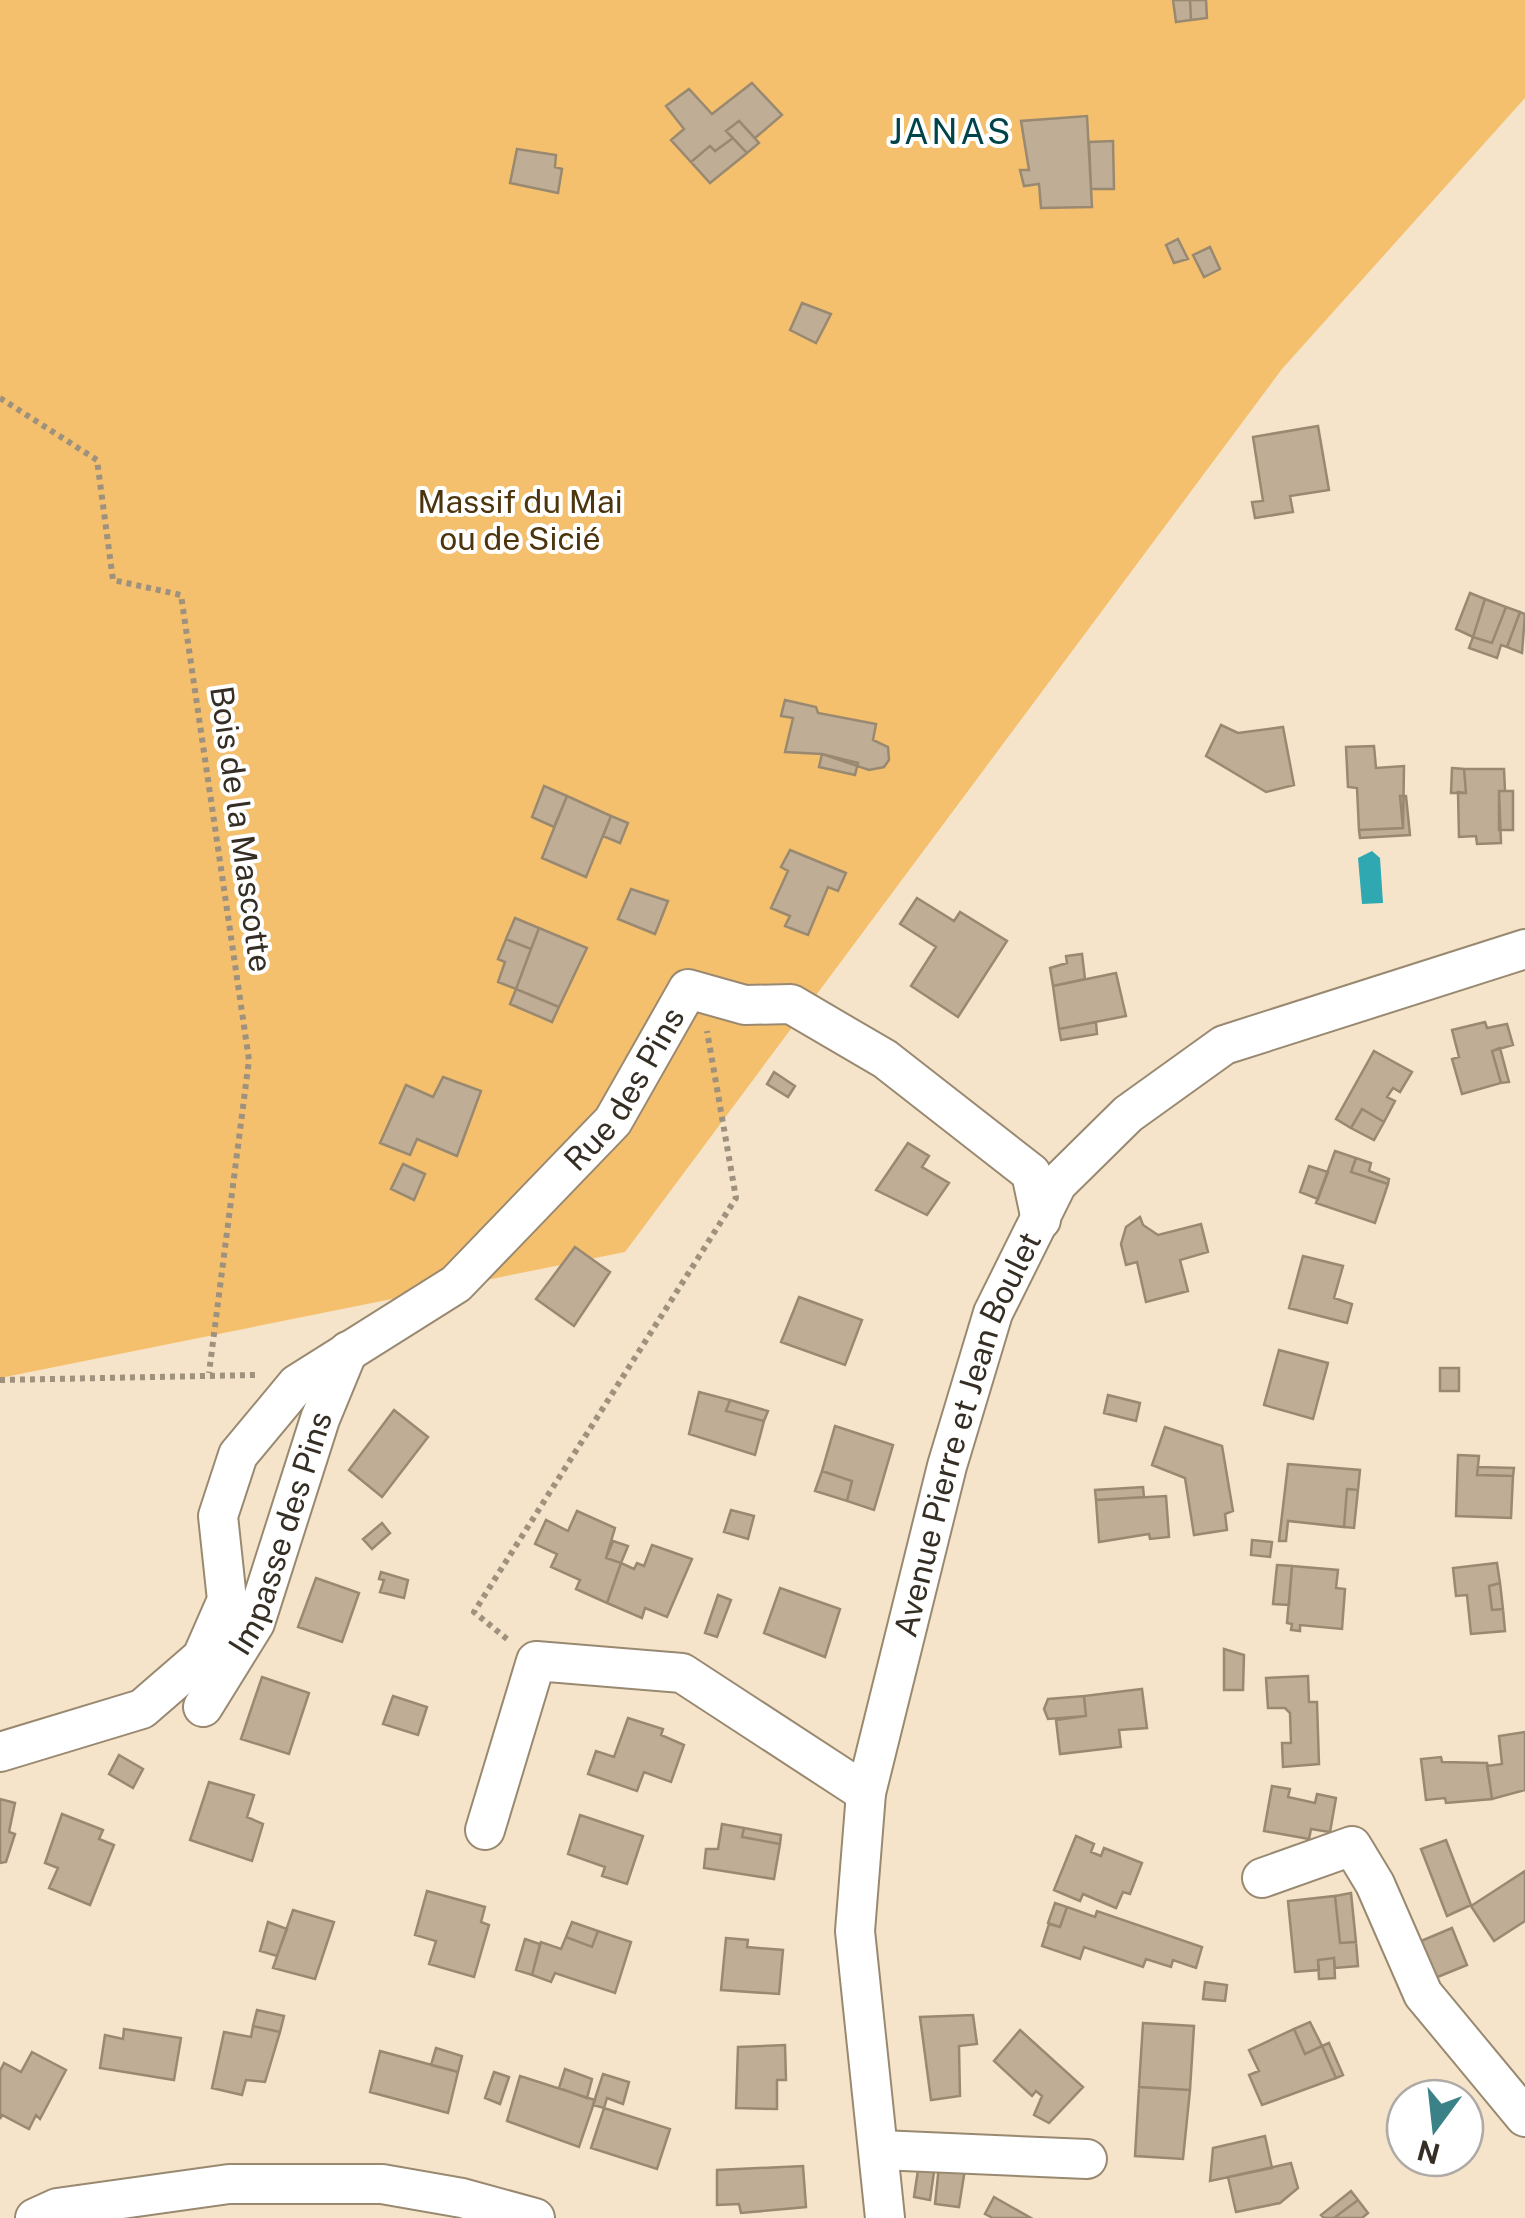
<svg xmlns="http://www.w3.org/2000/svg" width="1525" height="2218" font-family="'Public Sans',sans-serif">
  <style>
    .green { fill: #f5c06d }
    .water { fill: #30a8b1 }
    .building { fill: #bfae95; stroke: #998971; stroke-width: 2.5 }
    .lines { fill: none; stroke-linecap: round; stroke-linejoin: round }
    .minor-casing { stroke: #998971; stroke-width: 42 }
    .path { stroke: #9e917e; stroke-width: 6; stroke-dasharray: 5 5; stroke-linecap: butt }
    .minor { stroke: #fff; stroke-width: 38 }
    .labels { text-anchor: middle; stroke-width: 8; stroke-linejoin: round; paint-order: stroke }
    .park-label { font-size: 32px; fill: #4c350d; stroke: #fff }
    .street-label { font-size: 32px; fill: #352e24; stroke: #fff }
    .neighbourhood-label { font-size: 35px; letter-spacing: 2.5px; fill: #004348; stroke: #fff }
  </style>
  <rect width="100%" height="100%" fill="#f6e4ca"/>
  <!-- green -->
  <path class="green" d="M0 0H1525V98L1282 369 625 1252 0 1378Z"/>
  <!-- water -->
  <path class="water" d="M1372 851 1380 858 1383 903 1362 904 1358 858Z"/>
  <!-- building -->
  <path class="building" d="M1173 0H1190L1191 20 1176 22Z
    M1190 0H1206L1207 18 1191 20Z
    M752 83 782 115 755 138 739 121 726 131 733 138 715 151 710 146 691 162 671 140 684 129 666 106 689 89 712 114Z
    M1087 116 1092 207 1041 208 1039 184 1024 186 1020 170H1029L1021 121Z
    M739 121 759 143 747 153 726 131Z
    M733 138 747 153 710 183 691 162 710 146 715 151Z
    M1113 141 1114 189H1091L1089 142Z
    M517 149 556 155 555 167 562 169 558 193 510 183Z
    M1178 239 1188 259 1174 263 1166 245Z
    M1210 247 1220 269 1204 277 1193 255Z
    M802 303 831 314 816 343 790 330Z
    M1318 426 1329 490 1290 496 1293 512 1255 518 1252 502 1263 501 1253 437Z
    M1470 593 1485 599 1473 637 1456 629Z
    M1485 599 1506 607 1492 643 1473 637Z
    M1506 607 1520 612 1507 647 1501 645 1497 658 1469 648 1473 637 1492 643Z
    M1520 612 1525 614 1522 653 1507 647Z
    M785 700 816 707 818 713 876 724 873 740 888 747 889 760 884 767 869 770 822 754 785 752 793 718 781 716Z
    M1221 725 1238 733 1283 727 1294 785 1266 792 1206 756Z
    M1374 746 1376 768 1404 766 1403 828 1359 830 1357 788 1348 787 1346 747Z
    M822 754 858 763 855 775 819 767Z
    M1452 768 1464 769 1466 793H1451Z
    M1464 769H1504L1505 791H1499L1501 843 1477 844 1476 836 1459 837 1458 792 1466 793Z
    M544 786 567 796 554 827 532 817Z
    M1499 791H1513V830H1499Z
    M567 796 611 816 586 877 542 858Z
    M1400 796H1406L1410 835 1360 838 1359 830 1403 828Z
    M611 816 628 823 620 843 603 836Z
    M790 850 846 873 838 891 828 887 808 935 785 926 790 916 771 908 788 871 781 867Z
    M631 889 668 901 655 934 618 919Z
    M917 898 954 921 960 912 1007 941 958 1017 911 986 936 947 900 924Z
    M515 918 539 928 531 949 506 939Z
    M539 928 587 948 559 1007 516 989Z
    M506 939 531 949 516 989 498 982 505 962 498 959Z
    M1082 954 1085 979 1053 986 1050 968 1067 963 1066 956Z
    M1116 973 1126 1016 1059 1029 1053 986Z
    M516 989 559 1007 552 1022 510 1004Z
    M1096 1022 1097 1034 1061 1040 1059 1029Z
    M1485 1022 1487 1028 1507 1024 1513 1045 1492 1051 1501 1083 1462 1094 1452 1059 1459 1057 1452 1030Z
    M1500 1048 1509 1082 1501 1083 1492 1051Z
    M1374 1051 1412 1072 1400 1092 1393 1088 1387 1097 1395 1101 1384 1122 1362 1109 1351 1128 1336 1119Z
    M774 1072 795 1086 788 1097 767 1084Z
    M443 1077 481 1091 457 1156 417 1139 410 1155 380 1143 406 1085 433 1097Z
    M1362 1109 1384 1122 1374 1140 1351 1128Z
    M908 1143 929 1156 922 1167 949 1183 927 1215 876 1190Z
    M1335 1151 1356 1158 1351 1172 1388 1184 1375 1223 1316 1203Z
    M1356 1158 1371 1163 1369 1171 1389 1179 1388 1184 1351 1172Z
    M403 1164 425 1174 414 1200 391 1189Z
    M1309 1166 1328 1172 1318 1199 1300 1192Z
    M1140 1217 1143 1225 1158 1235 1201 1224 1208 1252 1180 1260 1188 1291 1146 1302 1137 1262 1126 1265 1121 1244 1126 1227Z
    M575 1247 610 1272 574 1326 536 1299Z
    M1303 1256 1343 1266 1334 1298 1352 1304 1347 1323 1289 1308Z
    M799 1297 862 1320 845 1365 781 1342Z
    M1279 1350 1328 1363 1313 1419 1264 1405Z
    M1440 1368H1459V1391H1440Z
    M699 1392 730 1400 726 1411 764 1421 755 1455 689 1434Z
    M1108 1395 1140 1403 1136 1421 1104 1413Z
    M730 1400 768 1411 764 1421 726 1411Z
    M394 1410 428 1437 382 1497 349 1470Z
    M835 1426 893 1445 874 1510 847 1501 852 1481 822 1471Z
    M1165 1427 1222 1446 1233 1511 1225 1514 1227 1530 1194 1535 1185 1478 1152 1465Z
    M1458 1455 1479 1456 1477 1475 1513 1476 1511 1518 1456 1516Z
    M1288 1464 1360 1470 1358 1490 1347 1489 1344 1527 1288 1521 1286 1541H1279Z
    M1478 1467 1514 1468 1513 1476 1477 1475Z
    M822 1471 852 1481 847 1501 815 1491Z
    M1143 1487 1144 1497 1096 1500 1095 1490Z
    M1347 1489 1358 1490 1354 1528 1344 1527Z
    M1166 1496 1169 1537 1150 1539 1149 1534 1099 1542 1096 1500Z
    M731 1510 754 1516 748 1539 724 1532Z
    M577 1511 615 1528 606 1558 621 1563 607 1603 576 1589 580 1580 551 1567 557 1554 535 1544 546 1520 568 1531Z
    M382 1523 390 1533 372 1549 363 1539Z
    M1252 1540 1272 1542 1270 1557 1251 1555Z
    M613 1541 628 1546 621 1563 606 1558Z
    M652 1545 692 1559 667 1617 645 1608 642 1618 607 1603 621 1563 634 1569 637 1563 644 1566Z
    M1497 1563 1500 1583 1489 1586 1492 1610 1503 1609 1505 1631 1471 1634 1467 1595 1456 1596 1453 1568Z
    M1277 1565 1292 1566 1289 1605 1273 1604Z
    M1292 1566 1338 1570 1336 1588 1345 1589 1342 1629 1300 1625V1631L1291 1630 1292 1624 1287 1623Z
    M381 1572 408 1580 404 1598 380 1592 384 1580 379 1579Z
    M316 1578 359 1593 342 1642 298 1627Z
    M1500 1583 1503 1609 1492 1610 1489 1586Z
    M780 1588 840 1609 825 1657 764 1633Z
    M718 1595 731 1600 717 1637 705 1633Z
    M1224 1649 1244 1655 1243 1690H1224Z
    M1308 1676 1309 1702H1317L1319 1764 1283 1767 1282 1743H1291L1290 1713 1285 1708H1268L1266 1678Z
    M262 1677 309 1693 289 1754 241 1739Z
    M1142 1689 1147 1728 1119 1730 1121 1747 1060 1754 1056 1720 1086 1716 1084 1696Z
    M393 1696 427 1707 418 1735 383 1724Z
    M1084 1696 1086 1716 1048 1719 1044 1709 1048 1699Z
    M628 1718 663 1729 661 1735 684 1745 671 1782 644 1772 637 1791 588 1774 596 1751 614 1757Z
    M1525 1732V1790L1492 1799 1487 1766 1502 1764 1499 1736Z
    M119 1755 143 1769 133 1788 109 1774Z
    M1441 1757 1442 1762 1487 1763 1492 1799 1446 1803 1445 1798 1426 1800 1421 1759Z
    M209 1782 254 1795 247 1817 263 1824 252 1861 190 1840Z
    M1272 1786 1290 1789 1288 1797 1315 1803 1317 1794 1336 1798 1330 1832 1311 1829 1309 1839 1264 1831Z
    M0 1799 15 1803 9 1832 15 1834 6 1862 0 1863Z
    M62 1814 103 1830 99 1839 114 1845 90 1905 49 1888 58 1868 45 1863Z
    M580 1815 643 1836 627 1884 602 1876 605 1867 568 1854Z
    M722 1824 744 1828 742 1837 780 1844 774 1879 704 1868 706 1849H718Z
    M744 1828 781 1835 780 1844 742 1837Z
    M1076 1836 1094 1844 1091 1852 1101 1856 1104 1848 1142 1863 1130 1894 1123 1892 1116 1908 1083 1894 1080 1901 1054 1890Z
    M1446 1840 1471 1905 1447 1916 1421 1849Z
    M1525 1871V1921L1494 1941 1471 1906Z
    M427 1891 485 1907 481 1922 489 1925 474 1977 429 1964 436 1941 415 1935Z
    M1351 1893 1356 1942 1340 1943 1335 1896Z
    M1335 1896 1340 1943 1356 1942 1358 1966 1335 1968 1334 1958 1318 1960 1319 1970 1295 1972 1288 1901Z
    M1055 1903 1067 1907 1060 1927 1048 1923Z
    M1067 1907 1095 1917 1097 1911 1202 1947 1196 1968 1173 1960 1171 1967 1146 1959 1143 1967 1084 1947 1080 1959 1042 1946 1049 1924 1060 1927Z
    M293 1910 334 1922 315 1979 273 1968Z
    M268 1922 287 1929 277 1956 260 1951Z
    M572 1922 598 1931 592 1947 566 1937Z
    M1452 1928 1467 1965 1435 1978 1421 1941Z
    M598 1931 631 1942 615 1993 555 1973 551 1982 532 1975 541 1942 561 1949 566 1937 592 1947Z
    M726 1938 748 1940 747 1947 783 1950 779 1994 721 1990Z
    M525 1939 540 1944 532 1975 516 1970Z
    M1334 1958 1335 1978 1319 1979 1318 1960Z
    M1205 1982 1227 1985 1225 2001 1203 1999Z
    M257 2010 284 2016 280 2032 253 2026Z
    M973 2015 977 2044 959 2046 960 2096 931 2100 920 2017Z
    M1310 2022 1322 2046 1305 2054 1294 2029Z
    M1143 2023 1194 2026 1190 2090 1139 2087Z
    M253 2026 280 2032 265 2082 246 2080 242 2095 212 2088 224 2032 251 2037Z
    M124 2029 181 2038 174 2080 100 2068 105 2035 123 2039Z
    M1294 2029 1305 2054 1322 2046 1336 2078 1262 2105 1249 2075 1259 2071 1249 2050Z
    M1020 2030 1083 2087 1049 2123 1034 2115 1042 2096 1036 2091 1032 2096 994 2061Z
    M1329 2043 1343 2075 1336 2078 1322 2046Z
    M785 2045 786 2080H777V2109L736 2108 738 2047Z
    M436 2048 462 2056 458 2072 431 2065Z
    M380 2051 458 2072 448 2113 370 2092Z
    M32 2052 66 2070 40 2119 36 2115 29 2129 2 2115 0 2119V2071L4 2063 21 2072Z
    M565 2069 592 2079 587 2098 559 2088Z
    M494 2072 509 2077 500 2104 485 2098Z
    M603 2074 629 2082 623 2104 607 2098 604 2108 593 2105Z
    M520 2076 595 2100 579 2147 507 2121Z
    M1139 2087 1190 2090 1183 2159 1135 2156Z
    M604 2108 670 2129 657 2169 591 2148Z
    M1265 2136 1272 2168 1210 2181 1213 2148Z
    M1291 2163 1298 2188 1280 2203 1236 2212 1228 2177Z
    M803 2166 806 2207 741 2213 739 2204 717 2205V2170Z
    M939 2166 965 2169 959 2207 935 2204Z
    M918 2170 934 2172 930 2200 914 2197Z
    M1351 2191 1358 2200 1334 2218H1324L1321 2215Z
    M994 2197 1031 2218H993L985 2214Z
    M1358 2200 1368 2213 1362 2218H1334Z"/>
  <g class="lines">
    <!-- minor casing -->
    <g class="minor-casing">
      <g id="minor">
        <path id="s1" d="M203 1707 255 1623 320 1419 348 1351"/>
        <path id="s2" d="M0 1752 142 1709 202 1657 227 1600 218 1516 238 1455 297 1384 456 1284 613 1121 688 989 745 1005 791 1004 885 1059 1031 1173 1041 1220"/>
        <path d="M485 1830 536 1661 682 1673 866 1793"/>
        <path d="M1262 1878 1352 1846 1375 1884 1423 1994 1525 2117"/>
        <path d="M880 2150 1087 2159"/>
        <path d="M35 2218 57 2208 229 2184H382L462 2198 535 2218"/>
        <path id="s3" d="M885 2218 855 1931 866 1793 947 1466 993 1313 1057 1184 1128 1114 1224 1045 1525 949"/>
      </g>
    </g>
    <!-- path -->
    <path class="path" d="M0 398 97 460 113 580 181 595 249 1060 209 1373
      M0 1380 256 1375
      M507 1639 474 1612 736 1198 707 1031"/>
    <!-- minor -->
    <use href="#minor" class="minor"/>
  </g>
  <g class="labels">
    <!-- park labels -->
    <g class="park-label">
      <text x="520" y="513">Massif du Mai<tspan x="520" dy="37">ou de Sicié</tspan></text>
    </g>
    <!-- street labels -->
    <g class="street-label">
      <text transform="translate(241 829) rotate(82)" y="11">Bois de la Mascotte</text>
      <text dy="11" stroke="none"><textPath href="#s2" startOffset="978">Rue des Pins</textPath></text>
      <text dy="11" stroke="none"><textPath href="#s3" startOffset="800">Avenue Pierre et Jean Boulet</textPath></text>
      <text dy="11" stroke="none"><textPath href="#s1" startOffset="192">Impasse des Pins</textPath></text>
    </g>
    <!-- neighbourhood labels -->
    <g class="neighbourhood-label">
      <text x="951" y="144">JANAS</text>
    </g>
  </g>
  <!-- north arrow -->
  <g transform="translate(1435 2128) rotate(195)"><circle r="48" fill="#ffffff" stroke="#aeaba7" stroke-width="2.5"/>
  <path d="M0-8L18 38L0 25L-18 38Z" fill="#3a8288"/>
  <text y="-15" font-size="28" font-weight="bold" text-anchor="middle" fill="#352e24">N</text>
  </g>
</svg>
